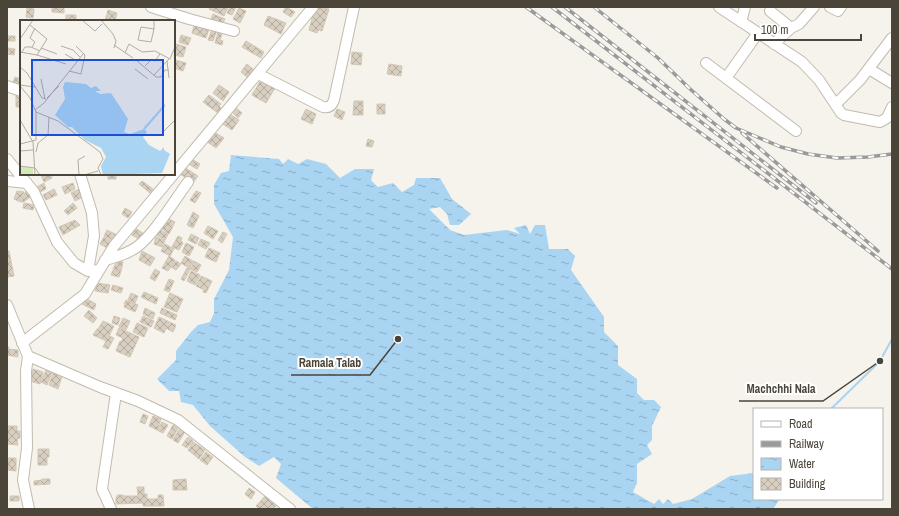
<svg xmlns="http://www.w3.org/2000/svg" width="899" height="516" font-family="'Archivo Narrow',sans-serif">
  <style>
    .water { fill: url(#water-ripples) }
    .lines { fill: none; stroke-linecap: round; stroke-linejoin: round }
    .stream { stroke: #a9d4f2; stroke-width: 2 }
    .building { fill: url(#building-cross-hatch); stroke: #d3c7b4 }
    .minor-casing { stroke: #c2bbae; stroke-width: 12 }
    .minor { stroke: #fff; stroke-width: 10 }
    .rail-casing { stroke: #9a9a9a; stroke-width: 3.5 }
    .rail { stroke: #fff; stroke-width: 2; stroke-dasharray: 6; stroke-linecap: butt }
    .inset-river { fill: none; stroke: #a9d4f2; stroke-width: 2 }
    .inset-road { fill: none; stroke: #b2ada4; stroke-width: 1 }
    .view { fill: #1d4ed8; fill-opacity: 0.15; stroke: #1d4ed8; stroke-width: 2 }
    .inset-edge { fill: none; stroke: #4b4439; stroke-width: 2 }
    .leader { fill: none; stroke: #4b4439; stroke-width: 1.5 }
    .callout-dot { fill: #4b4439; stroke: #fff; stroke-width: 1.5 }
    .callout-label { font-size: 12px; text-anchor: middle; font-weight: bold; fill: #4b4439; stroke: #fff; stroke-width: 4; stroke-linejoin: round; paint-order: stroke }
  </style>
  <defs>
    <pattern id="water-ripples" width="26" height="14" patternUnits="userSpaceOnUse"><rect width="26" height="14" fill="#a9d4f2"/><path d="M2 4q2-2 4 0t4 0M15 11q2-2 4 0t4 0" fill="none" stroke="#8caec5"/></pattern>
    <pattern id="building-cross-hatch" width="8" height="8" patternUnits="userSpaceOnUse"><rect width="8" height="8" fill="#d8cfc1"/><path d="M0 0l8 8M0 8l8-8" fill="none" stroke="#b1aa9e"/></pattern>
  </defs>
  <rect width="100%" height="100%" fill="#f6f3ec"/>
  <!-- water -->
  <path class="water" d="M231 155 279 159 283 164 288 159 298 164 307 159 326 164 340 178 355 169H374L371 180 378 187 393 183 402 192 414 185 416 178H440L452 199 471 214 459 225H450L447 214 440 207 429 209 450 230 464 235 507 230 520 234 514 228 526 225 530 234 535 225H545L549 249H568L575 256 571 270 604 317V332L618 346V365L637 379V393L644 400H654L661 407 652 426V440L647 445 652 454 637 464V483L633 492 654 504 659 499 663 504 668 499 673 504 692 499 730 476 754 473V499H780L773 509H313L276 478 281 464 274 457 259 466 245 457 210 426 193 405 181 402 179 391H169L157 379 176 360V351L191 332 198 325 210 322 214 313V299L229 270 233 237 214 204V185L221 173 229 171Z"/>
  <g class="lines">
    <!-- stream -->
    <path class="stream" d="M831 409 880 361 892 339"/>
  </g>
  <!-- building -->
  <path class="building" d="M52 7H64V13L52 12Z
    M210 7H228L224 16 209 9Z
    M230 7H236L232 15 227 13Z
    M286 7 295 12 291 17 283 12Z
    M316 7 329 9 322 31 318 30 317 33 309 30 312 19 310 18 312 14 314 15Z
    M27 8 34 9 33 18 26 17Z
    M239 8 246 11 240 23 233 19Z
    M108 10 117 13 115 21H105Z
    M213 14 225 19 222 25 210 21Z
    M66 15H76V21H66Z
    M268 16 286 23 281 34 264 25Z
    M198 22 210 26 206 38 192 33 194 26 196 27Z
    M213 27 218 28 213 41 208 40Z
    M219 29 223 30 220 40 223 41 222 45 215 43Z
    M181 35 191 38 188 45 179 42Z
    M7 36H15V41H7Z
    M246 41 264 52 261 58 242 47Z
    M176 44 186 47 183 57 174 55Z
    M8 48 15 49 14 55 7 54Z
    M352 52 362 53 361 65 351 64Z
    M175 60 186 63 183 71 174 68Z
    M247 64 254 70 247 77 241 72Z
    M389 64 402 66 401 76 387 74Z
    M15 77 21 79 18 89 11 87Z
    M261 80 275 88 266 103 252 95Z
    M219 85 229 92 223 101 213 93Z
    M16 94H21V107H16Z
    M209 95 221 104 219 106 221 108 218 113 203 102Z
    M354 101H363V115H353Z
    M377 104H385V114H377Z
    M236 108 242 113 238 118 232 112Z
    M306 109 316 114 312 124 301 119Z
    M337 109 345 112 342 120 334 116Z
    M228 113 239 120 232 130 220 122Z
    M214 132 224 138 216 148 206 141Z
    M368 139 374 141 372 147 366 146Z
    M190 158 200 164 197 169 187 163Z
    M184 167 198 176 193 183 179 173Z
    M44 174H51L52 178 44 182 41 175Z
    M108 174H116V179H108Z
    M142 181 153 189 150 193 139 184Z
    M44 183 46 189 40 192 37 187Z
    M73 183 75 189 65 194 62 187Z
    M54 189 57 195 46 200 43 195Z
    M79 189 83 197 75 201 71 193Z
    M17 191 24 192 20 202 14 199Z
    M26 191 34 195 23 202H21Z
    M196 191 201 193 195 203 190 200Z
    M24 203 34 205 33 210 23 208Z
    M73 203 77 208 68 215 64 211Z
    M125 208 132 212 128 218 122 214Z
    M193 212 199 216 193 228 187 225Z
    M169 219 175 222 169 234 162 229Z
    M75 220 80 225 63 235 59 227Z
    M208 226 218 231 213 239 204 233Z
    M134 227 144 234 140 240 129 233Z
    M107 230 117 235 114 241 104 236Z
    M160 230 168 234 165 240 156 235Z
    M223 232 227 234 222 243 218 240Z
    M191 234 199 238 196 244 188 240Z
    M178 236 182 238 181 241 183 243 179 250 172 247Z
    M104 237 112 242 109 249 100 244Z
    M156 237 165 241 162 247 154 244Z
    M201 239 210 243 206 249 198 245Z
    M186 243 194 247 189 256 182 252Z
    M165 244 174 249 170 256 161 251Z
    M209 248 220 253 216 262 205 257Z
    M7 251H9L14 276 7 277Z
    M142 251 155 258 150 266 139 260Z
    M169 256 175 260 168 271 162 268Z
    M185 256 193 261 189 268 181 263Z
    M117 261 123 262 121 271 113 269Z
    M176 261 181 264 176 270 171 267Z
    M194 261 201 265 197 272 190 269Z
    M187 268 190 269 184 281 181 279Z
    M155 269 160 272 155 281 150 278Z
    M113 270 121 271 119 277 111 275Z
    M191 271 200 275 195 285 187 281Z
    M201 276 212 281 206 293 203 292 204 290 196 286Z
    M169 279 174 281 169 292 164 290Z
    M97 283 110 285 108 293 95 291Z
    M113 285 123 288 121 293 111 290Z
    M144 292 158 298 156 304 141 297Z
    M131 293 138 296 135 303 128 300Z
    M170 293 183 299 177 312 164 307Z
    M87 299 96 304 94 310 82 304Z
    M126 300 138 305 135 312 124 307 125 305 124 304Z
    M145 308 155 313 153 319 143 314Z
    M162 308 177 315 175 320 160 313Z
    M89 310 97 318 93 323 84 316Z
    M114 316 120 318 118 325 112 323Z
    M143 316 154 321 151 327 140 322Z
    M159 317 176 325 173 332 166 328 164 333 154 328Z
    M123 318 130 321 126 330 119 327Z
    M103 321 114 326 109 336 114 338 108 349 103 347 106 341 93 335 97 329H98Z
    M137 323 148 328 144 337 133 332Z
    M119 328 139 337 130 357 116 351 120 341 121 342 123 338 116 335Z
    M7 347H9L8 349 18 350V357L7 355Z
    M33 369 43 372 40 384 30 381Z
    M46 370 52 372 47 385 41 382Z
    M53 373 62 376 58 389 49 385Z
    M143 414 148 416 145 424 140 422Z
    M153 416 161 419 157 430 149 426Z
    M162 422 168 425 163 433 157 430Z
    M173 425 178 428 172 439 167 436Z
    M7 426H17V431H20V438L17 439 18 445 7 444Z
    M180 428 185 432 178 443 173 440Z
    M188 437 193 441 187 448 182 445Z
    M193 442 205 450 199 459 188 450Z
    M38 449H49V457H47V465H38Z
    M206 452 213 457 207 465 200 460Z
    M7 458H16V471L7 470Z
    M42 479H50V484L34 485V481L42 480Z
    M186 479 187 490H173V480Z
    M137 487H144V494H147V499H158V495H163L164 506H143V503L116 504V497H117V495H123V496H138Z
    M249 488 255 492 251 499 245 494Z
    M266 495 277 505 273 509H259L256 506Z
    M10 496H19V501H10Z"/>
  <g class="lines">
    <!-- minor casing -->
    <g class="minor-casing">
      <path id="minor" d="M151 7 189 19 234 31
        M719 7 802 62 819 80 841 113 844 115 880 122 887 118 892 107
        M830 7 838 11 841 7
        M770 11 791 28
        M741 22 745 7
        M774 44 791 28 799 24 814 7
        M706 63 796 131
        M869 69 892 83
        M258 74 323 107C329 108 332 106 334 100L354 7
        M726 78 758 33
        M7 86 21 91
        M836 104 860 80 892 38
        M7 159 34 192 57 242 74 263 88 271 99 270
        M80 174 92 213 94 236 88 271
        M7 181 27 183
        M105 260C116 257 127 254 137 247 155 233 174 201 188 182
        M7 305 28 356 100 387 138 401 178 420 290 509
        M22 343 85 294 114 246 313 7
        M28 356 26 371 27 448 23 480 29 509
        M111 509 102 489 116 393"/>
    </g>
    <!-- minor -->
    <use href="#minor" class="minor"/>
    <!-- rail casing -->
    <g class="rail-casing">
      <path id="rail" d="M526 7 777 188
        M552 7 892 269
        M565 7 816 203
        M594 7 658 58 689 88 724 119 736 128 781 147 808 154 837 158 868 157 892 154
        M742 133 878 251"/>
    </g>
    <!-- rail -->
    <use href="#rail" class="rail"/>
  </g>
  <!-- overview -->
  <g transform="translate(20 20)">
    <rect width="155" height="155" fill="#f6f3ec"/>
    <path d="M0 146 13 148V155H0Z" fill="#d2eab5"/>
    <path d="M45 62 66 64 71 68 76 66 81 71H75L80 74 91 73 108 99 104 112 110 114 124 109 127 112 123 117 129 125 140 131 144 127V130L150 134 142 153 83 155 81 146 86 137 81 128 65 120 52 107H48L35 95 45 79 43 67Z" fill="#a9d4f2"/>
    <path class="inset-river" d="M124 109 145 85"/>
    <path class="inset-road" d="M62 0 75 11 82 4M81 0 93 14 96 21 94 28M134 0V9L121 7 118 20 131 22 134 9M0 19 13 0M94 25 113 38M41 26 53 30 60 37M12 27 15 22 10 18 15 8M21 28 37 34M0 32 17 35 27 19 10 5M2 32 5 27H11L20 31M105 33 109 24 122 32 135 31 150 39 155 27M45 34 57 41M17 35 46 44M117 41 136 57H141L145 50H149M147 41 149 58M125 46 131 40 135 41 140 34M0 47 7 53 22 78 26 79M115 49 128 59M49 51 61 54 65 35 56 26M134 55 149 39M21 59 25 79M0 65 15 67M0 66 10 78 16 92 38 101 80 132 83 139 78 148 81 155M27 78 39 66M15 90 24 83 64 33M0 100 13 122 15 155M144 111 155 100M28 115 29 97M0 124 16 120V92M0 131 13 130M16 132 18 123 28 115H33M0 146 15 148 20 155M59 155 58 140 65 136M64 155 78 151"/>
    <path class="view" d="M12 40H143V115H12Z"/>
    <rect width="155" height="155" class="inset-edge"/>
  </g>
  <!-- callouts -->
  <path class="leader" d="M398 339L370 375H291M880 361L823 401H739"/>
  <g class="callout-dot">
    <circle cx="398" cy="339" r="4"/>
    <circle cx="880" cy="361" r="4"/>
  </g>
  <g class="callout-label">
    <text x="330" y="367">Ramala Talab</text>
    <text x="781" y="393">Machchhi Nala</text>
  </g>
  <!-- border -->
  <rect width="899" height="516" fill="none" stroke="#4b4439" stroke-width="16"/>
  <!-- legend -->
  <rect x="753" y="408" width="130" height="92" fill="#ffffff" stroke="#b7b4b0"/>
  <rect x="761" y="421" width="20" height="6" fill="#ffffff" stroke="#b7b4b0"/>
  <text x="789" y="428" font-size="12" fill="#4b4439">Road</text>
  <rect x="761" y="441" width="20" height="6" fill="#9a9a9a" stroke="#b7b4b0"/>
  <text x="789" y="448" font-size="12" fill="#4b4439">Railway</text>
  <rect x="761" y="458" width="20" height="12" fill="url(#water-ripples)" stroke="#b7b4b0"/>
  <text x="789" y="468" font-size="12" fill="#4b4439">Water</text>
  <rect x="761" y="478" width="20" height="12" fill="url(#building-cross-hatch)" stroke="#b7b4b0"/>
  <text x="789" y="488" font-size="12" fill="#4b4439">Building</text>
  <!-- scale -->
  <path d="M755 34v6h106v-6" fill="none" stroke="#4b4439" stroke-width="2"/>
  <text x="761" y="34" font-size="12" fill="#4b4439" stroke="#ffffff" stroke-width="3" paint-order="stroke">100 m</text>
</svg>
